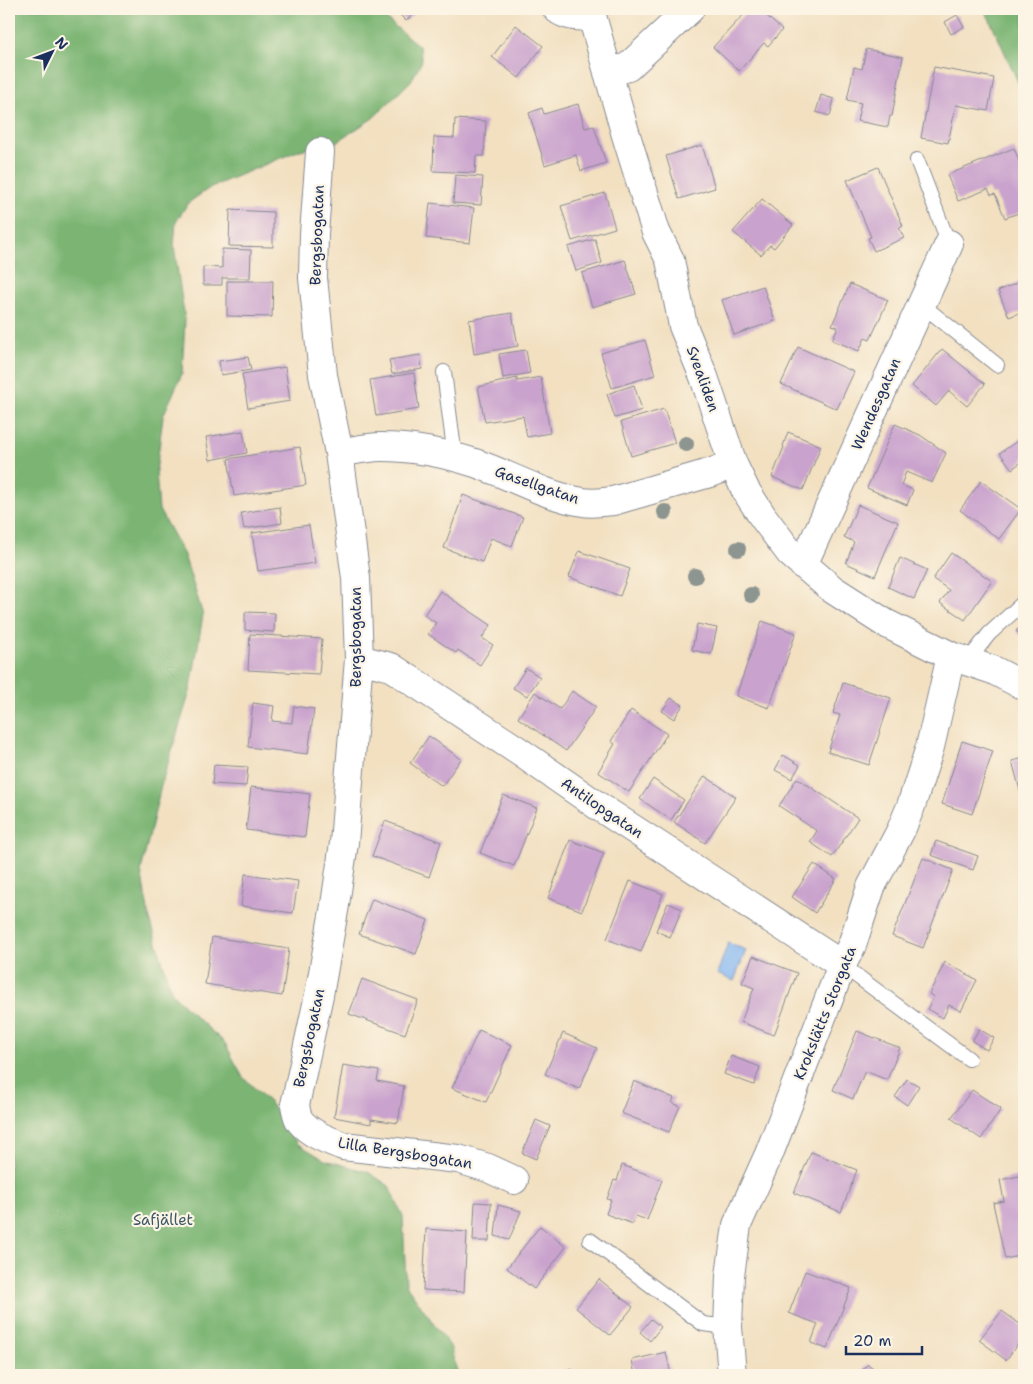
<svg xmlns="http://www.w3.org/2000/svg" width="1033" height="1384" font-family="'Shantell Sans',sans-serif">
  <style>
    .forest { fill: #7cb573; stroke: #4c7268 }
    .water { fill: #85b7f2; stroke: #5073a8 }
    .building { fill: #c9a2cd }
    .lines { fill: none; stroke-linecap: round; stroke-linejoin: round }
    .lane-casing { stroke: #868890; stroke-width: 16 }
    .street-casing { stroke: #868890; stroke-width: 30 }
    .lane { stroke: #fff; stroke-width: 14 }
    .street { stroke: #fff; stroke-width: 28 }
    .tree { fill: #8d9590 }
    .labels { text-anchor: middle; stroke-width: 4.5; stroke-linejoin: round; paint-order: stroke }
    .street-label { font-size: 15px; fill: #1b2f5e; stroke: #fcf5e5 }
    .park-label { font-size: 15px; fill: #3b5868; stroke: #fcf5e5 }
  </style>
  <rect width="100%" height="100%" fill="#fcf5e5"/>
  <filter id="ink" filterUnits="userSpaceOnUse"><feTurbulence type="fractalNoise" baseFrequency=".02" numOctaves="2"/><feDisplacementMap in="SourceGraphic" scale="10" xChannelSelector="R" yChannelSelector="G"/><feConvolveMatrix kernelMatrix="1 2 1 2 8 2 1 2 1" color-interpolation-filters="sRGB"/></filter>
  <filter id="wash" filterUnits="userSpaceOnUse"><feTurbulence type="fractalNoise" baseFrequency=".0096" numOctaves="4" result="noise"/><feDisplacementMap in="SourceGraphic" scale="20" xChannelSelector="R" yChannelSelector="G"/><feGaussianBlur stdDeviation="1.12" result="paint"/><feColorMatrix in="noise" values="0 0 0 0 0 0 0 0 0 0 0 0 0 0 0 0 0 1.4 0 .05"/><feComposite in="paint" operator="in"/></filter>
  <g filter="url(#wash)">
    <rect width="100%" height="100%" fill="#f2e0c1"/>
    <!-- forest -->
    <path class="forest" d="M9 9H374L419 46 422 61 411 81 373 118 335 143 300 150 211 187 188 203 176 222 174 246 185 321 182 374 163 416 156 472 159 510 184 555 203 615 191 688 161 786 141 871 149 916 172 993 198 1019 225 1043 242 1076 271 1104 298 1144 325 1160 368 1172 389 1186 403 1216 406 1285 450 1346 458 1375H9Z
      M983 9H1024V95L989 18Z"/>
    <!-- water -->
    <path class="water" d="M728 943 746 950 734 981 717 974Z"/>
    <g id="blocks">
      <!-- building -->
      <path class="building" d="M394 9H419L406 21Z
        M749 9H759L782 30 768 46 764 43 739 71 713 47Z
        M957 15 964 27 951 34 945 22Z
        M516 25 543 46 519 78 492 57Z
        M866 49 903 57 892 116H890L888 127 857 121 861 103 847 100 854 67 862 69Z
        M934 67 994 78 988 111 956 105 948 143 921 138Z
        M821 95 834 99 830 116 816 112Z
        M578 104 585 128 594 126 606 163 581 171 576 155 545 165 529 113 542 108 544 114Z
        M455 119 486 121 484 156H476L475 173 433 171 434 137 454 138Z
        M702 145 715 188 679 199 666 156Z
        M1014 148 1024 173V211L1005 218 995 194 991 195 988 189 958 201 947 175Z
        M878 167 903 226 899 228 904 238 874 251 868 238 871 237 847 180Z
        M455 175 483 177 481 205 453 203Z
        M605 193 615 228 572 241 561 206Z
        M762 199 793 225 774 248 770 245 761 255 733 232Z
        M430 203 474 208 470 243 426 238Z
        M230 210 273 212V247L229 246Z
        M595 239 602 263 576 271 568 247Z
        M222 249 251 250 250 278H222V285H203V267L222 268Z
        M625 260 636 294 592 307 582 273Z
        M1024 280V311L1009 317 998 291Z
        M227 281H273L272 317 227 316Z
        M850 284 888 300 870 340 865 338 859 351 832 340 838 327 832 325Z
        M763 286 775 321 734 335 722 300Z
        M512 313 518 346 474 354 469 320Z
        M645 340 655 375 612 388 601 353Z
        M798 347 854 372 837 409 781 384Z
        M942 349 985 384 967 406 949 391 936 406 912 386Z
        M526 350 530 373 503 378 499 354Z
        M420 355 422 369 392 374 389 360Z
        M248 357 251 370 221 375 219 361Z
        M285 367 290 401 248 408 242 374Z
        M414 373 419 409 376 416 370 380Z
        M541 377 550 433 527 437 523 416 485 422 478 387 517 378V381Z
        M634 385 642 410 615 418 607 394Z
        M664 409 675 443 631 456 621 422Z
        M895 424 920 435 946 453 932 483 906 472 901 485 913 490 907 505 867 488Z
        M243 431 247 453 210 460 206 437Z
        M788 432 821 446 803 490 772 477 784 447 783 446Z
        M1024 436V460L1012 469 1000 453Z
        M300 447 306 485 234 496 228 459Z
        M981 481 1021 509 999 539 960 510Z
        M463 495 523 517 512 546 491 538 482 562 444 548Z
        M858 505 898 522 875 576 846 563 854 542 844 537Z
        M280 507 282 523 244 529 241 513Z
        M309 525 315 563 258 571 252 533Z
        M579 551 630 569 620 596 569 577Z
        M951 553 992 581 965 620 940 603 949 590 933 579Z
        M900 558 927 570 914 599 888 587Z
        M440 591 491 625 482 638 493 645 480 665 458 650 456 653 428 634 436 623 424 615Z
        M245 612 275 613 274 632 245 630Z
        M762 621 796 633 769 708 736 696Z
        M1024 623V639L1016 631Z
        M697 624 717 628 711 654 692 650Z
        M250 634 322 639 319 674 248 670Z
        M526 668 540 677 527 696 513 688Z
        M843 683 891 698 869 765 828 752 840 715 833 713Z
        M572 691 596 707 566 751 518 718 535 692 560 709Z
        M671 698 683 705 674 719 662 711Z
        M253 703 274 706 272 721 292 723 294 706 314 709 308 754 248 747Z
        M631 710 667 734 629 792 598 772 615 744 611 741Z
        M429 736 461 759 442 786 410 763Z
        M962 741 993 751 972 814 942 804Z
        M783 755 800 765 792 779 775 770Z
        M1024 758V805L1012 761Z
        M214 765 248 767 246 786 212 784Z
        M705 776 736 797 705 843 674 822Z
        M797 778 858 818 832 857 810 842 817 831 779 806Z
        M653 779 684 800 671 820 640 799Z
        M251 787 310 794 305 837 246 830Z
        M503 795 537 808 514 866 480 853Z
        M385 821 441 842 429 877 372 856Z
        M570 840 604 853 582 911 548 898Z
        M936 841 978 856 973 870 931 855Z
        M923 858 953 870 923 948 892 936Z
        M814 864 836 879 815 913 792 897Z
        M245 874 298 881 293 913 241 906Z
        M630 881 663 894 641 952 607 939Z
        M372 899 428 920 416 954 359 934Z
        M668 903 682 909 670 937 656 931Z
        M212 937 289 949 282 996 205 984Z
        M753 956 797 973 774 1035 741 1022 754 988 742 983Z
        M945 962 977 980 961 1011 949 1005 943 1018 927 1009 934 997 929 994Z
        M362 979 418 1000 405 1034 349 1014Z
        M979 1029 994 1038 987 1050 972 1041Z
        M479 1030 512 1045 486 1102 452 1088Z
        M857 1031 900 1048 887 1080 865 1071 853 1099 833 1090Z
        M563 1033 597 1048 579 1089 545 1074Z
        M731 1056 760 1067 754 1085 724 1074Z
        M343 1065 379 1071 377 1081 404 1086 398 1123 371 1119V1124L334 1117Z
        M907 1079 919 1086 907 1105 895 1097Z
        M634 1081 674 1098 672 1103 680 1106 669 1132 621 1113Z
        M972 1090 1001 1109 981 1139 951 1118Z
        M536 1120 550 1126 536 1159 522 1153Z
        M811 1152 857 1170 841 1212 794 1193Z
        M622 1165 662 1180 647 1220 636 1216 633 1224 606 1214 611 1200 607 1199 614 1180 617 1181Z
        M1024 1175V1255L1005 1259 993 1203 1004 1201 1000 1180Z
        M475 1202 491 1203 489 1241H473Z
        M498 1205 521 1211 509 1240 495 1236Z
        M540 1226 566 1247 534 1289 507 1268Z
        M426 1229 467 1232 464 1292 423 1290Z
        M805 1271 851 1288 827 1349 811 1343 818 1324 789 1313Z
        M599 1279 633 1307 610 1335 576 1308Z
        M1002 1311 1024 1327V1336L1006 1360 979 1340Z
        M651 1319 661 1327 650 1341 640 1332Z
        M666 1352 671 1375H635L632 1360Z
        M868 1364 882 1375H858Z
        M572 1369 573 1375H545V1374Z"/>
    </g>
  </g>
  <g filter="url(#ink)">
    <use href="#blocks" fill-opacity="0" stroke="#868890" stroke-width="1"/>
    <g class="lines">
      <!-- lane casing -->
      <g class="lane-casing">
        <path id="lane" d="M917 160 949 244
          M921 304 997 365
          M444 372 453 442 451 456
          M967 662 989 634 1024 602
          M842 965 969 1059
          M590 1240 703 1324 728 1327"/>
      </g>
      <!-- street casing -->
      <g class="street-casing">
        <path id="street" d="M557 9C567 17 579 17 591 16
          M590 9 625 132 656 232 670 260 683 326 704 377 733 464 746 491 763 517 790 553 832 589 885 623 951 656 993 670 1024 686
          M608 73 628 67 690 9
          M320 152 314 234 313 278 323 375 339 453 356 578 359 659 344 843 335 905 319 995 295 1105C296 1110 297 1117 300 1121 310 1134 328 1140 343 1146L458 1159 488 1168 514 1180
          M339 453C352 451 367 447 381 447 413 447 444 453 475 463 510 475 545 496 583 502 593 504 603 502 613 501L713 472 733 464
          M803 565 949 244
          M359 659 391 667 520 752 598 806 842 965
          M732 1375 728 1327 730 1276 737 1225 769 1154 842 965 852 945 871 887 901 830 911 806 930 747 951 656"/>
      </g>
      <!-- lane -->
      <use href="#lane" class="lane"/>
      <!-- street -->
      <use href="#street" class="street"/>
    </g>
    <!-- trees -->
    <g class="tree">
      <circle cx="686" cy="444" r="8"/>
      <circle cx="665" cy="512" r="8"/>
      <circle cx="738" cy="549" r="8"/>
      <circle cx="695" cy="576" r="8"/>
      <circle cx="751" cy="595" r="8"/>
    </g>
  </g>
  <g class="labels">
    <!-- street labels -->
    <g class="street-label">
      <text transform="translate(317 235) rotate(-88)" y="5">Bergsbogatan</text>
      <text transform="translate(703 379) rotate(70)" y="5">Svealiden</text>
      <text transform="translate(876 404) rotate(-66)" y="5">Wendesgatan</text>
      <text transform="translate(537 485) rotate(19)" y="5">Gasellgatan</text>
      <text transform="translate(356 637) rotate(-90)" y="5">Bergsbogatan</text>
      <text transform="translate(602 808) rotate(34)" y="5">Antilopgatan</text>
      <text transform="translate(825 1013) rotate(-68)" y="5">Krokslätts Storgata</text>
      <text transform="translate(309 1038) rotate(-78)" y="5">Bergsbogatan</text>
      <text transform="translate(405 1153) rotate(9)" y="5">Lilla Bergsbogatan</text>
    </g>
    <!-- park labels -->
    <g class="park-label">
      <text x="163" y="1225">Safjället</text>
    </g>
  </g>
  <!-- margin -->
  <rect width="1033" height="1384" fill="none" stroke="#fcf5e5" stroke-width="30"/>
  <!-- north arrow -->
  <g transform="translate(52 52) rotate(48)" stroke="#fcf5e5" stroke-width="4" paint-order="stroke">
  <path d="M0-4L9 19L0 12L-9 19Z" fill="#1b2f5e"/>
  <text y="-8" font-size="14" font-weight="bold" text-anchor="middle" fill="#1b2f5e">N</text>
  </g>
  <!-- scale -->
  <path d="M846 1346v8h76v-8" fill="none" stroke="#1b2f5e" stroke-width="2.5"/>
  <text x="853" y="1346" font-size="15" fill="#1b2f5e" stroke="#fcf5e5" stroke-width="4" paint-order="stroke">20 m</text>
</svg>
